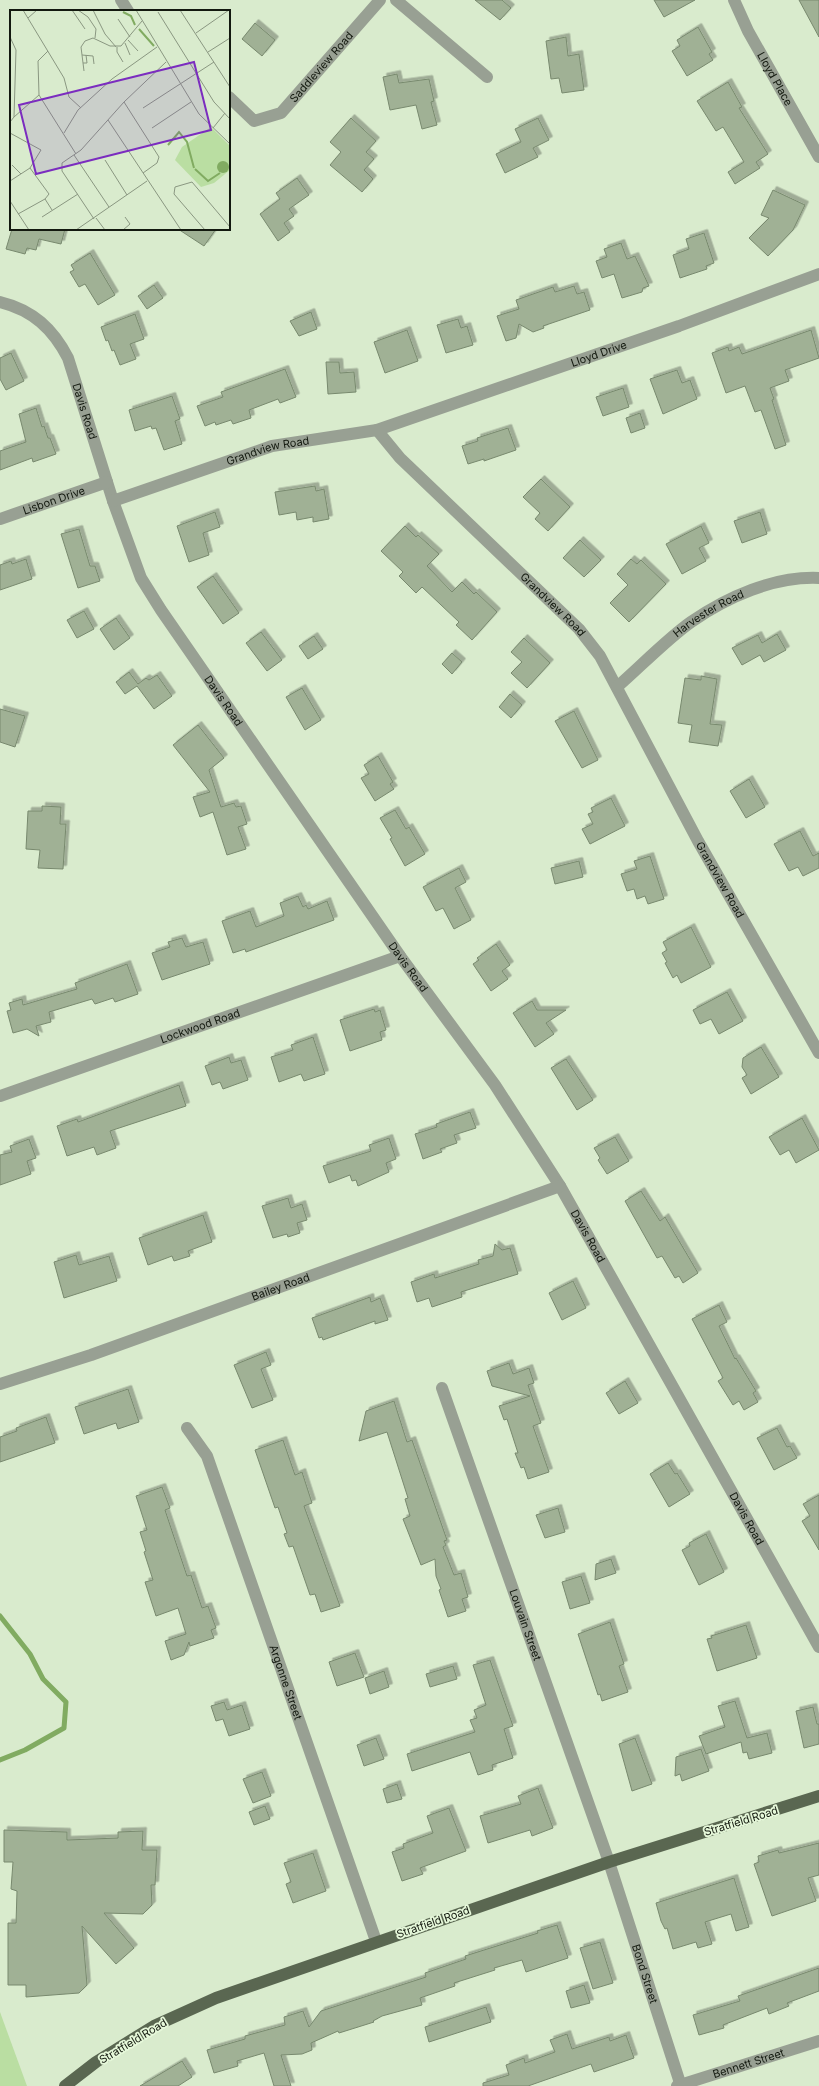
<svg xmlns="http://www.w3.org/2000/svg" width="819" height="2086" font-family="Inter,sans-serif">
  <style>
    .green { fill: #badea2 }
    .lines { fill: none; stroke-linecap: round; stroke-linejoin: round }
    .stream { stroke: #81ab61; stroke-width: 5 }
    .building { fill: #a0b195; stroke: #78896e; filter: url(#shadow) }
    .minor { stroke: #98a093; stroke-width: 12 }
    .major { stroke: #5a6751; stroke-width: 12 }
    .labels { text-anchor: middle; stroke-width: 3.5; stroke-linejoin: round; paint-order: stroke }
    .street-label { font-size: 11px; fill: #13190f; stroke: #e6f8da }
    .inset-river { fill: none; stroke: #81ab61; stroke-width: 2 }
    .inset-road { fill: none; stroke: #8a9781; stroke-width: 1 }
    .view { fill: #7b2cbf; fill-opacity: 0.15; stroke: #7b2cbf; stroke-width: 2 }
    .inset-edge { fill: none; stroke: #13190f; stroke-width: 2 }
  </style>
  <defs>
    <filter id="shadow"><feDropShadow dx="3.5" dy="-3.5" stdDeviation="0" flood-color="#0004"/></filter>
  </defs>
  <rect width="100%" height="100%" fill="#d9ebcd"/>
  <!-- green -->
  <path class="green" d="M0 2012 27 2086H0Z"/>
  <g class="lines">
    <!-- stream -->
    <path class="stream" d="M0 1616 30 1654 43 1679 66 1702 64 1728 25 1750 0 1760"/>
  </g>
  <!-- building -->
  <path class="building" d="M475 0H502L511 8 500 20Z
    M654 0H695L664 17Z
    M799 0H819V37Z
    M255 23 275 40 262 56 242 39Z
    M698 27 712 52 709 54 713 60 687 76 672 51 680 46 677 40Z
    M566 37 568 56 579 54 584 90 562 93 559 78 551 79 546 41Z
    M397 74 399 83 429 79 434 101 431 102 437 125 422 129 416 105 390 110 383 77Z
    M728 82 742 107 739 108 768 154 756 162 760 168 735 184 728 172 744 162 723 127 716 131 697 101Z
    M351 118 376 141 366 152 374 159 364 170 373 179 362 192 330 165 341 152 330 142Z
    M538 118 549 140 533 148 538 157 505 173 496 154 521 142 515 129Z
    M297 178 309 195 289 209 294 216 284 223 290 232 278 241 260 214 280 199 276 193Z
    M773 190 805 205 793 230 768 256 749 238 769 218 761 215Z
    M12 229H65L61 244 39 239 36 250 27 248 25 254 6 249Z
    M178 229H216L204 246Z
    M704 233 714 263 706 266 707 269 680 278 673 255 689 249 686 239Z
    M621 243 627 259 635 256 649 286 643 288 642 292 622 298 614 274 602 278 596 261 607 257 604 249Z
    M90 253 115 295 98 305 85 284 79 287 70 272 74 270 71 265Z
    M154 285 163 298 147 309 138 296Z
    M574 286 577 294 584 292 590 310 543 326 544 328 533 332 519 324 516 338 506 341 497 316 519 309 516 300 553 287 555 292Z
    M311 312 317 329 299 336 290 321Z
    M135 314 144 339 130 344 136 359 120 365 114 350 112 351 108 340 106 341 101 327Z
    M458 319 461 328 467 326 473 345 446 353 437 325Z
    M407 330 418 361 385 373 374 342Z
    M811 330 819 358 785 370 789 381 770 388 774 399 772 400 786 445 775 449 761 410 755 412 745 386 726 393 712 353 728 347 729 351 739 347 742 354Z
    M11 353 24 381 6 390 0 379V358Z
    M326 362H339L340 373 354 372 356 392 328 394Z
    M285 369 296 397 280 403 278 399 249 410 251 418 233 424 231 420 216 425 215 422 205 426 197 406 223 397 221 392Z
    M677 370 682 383 690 380 697 399 663 414 650 379Z
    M623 388 629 407 603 416 596 397Z
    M172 396 180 419 175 421 182 444 164 450 156 428 152 429 151 426 135 431 129 410Z
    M36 408 42 427 44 426 48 438H50L56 454 33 462 32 458 0 470V451L26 442 19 414Z
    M640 413 645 428 631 433 626 418Z
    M508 428 516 450 484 461V459L468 464 462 446 478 441 477 438Z
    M541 479 570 507 548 531 535 519 540 513 523 497Z
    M315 486 316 491 324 489 329 519 313 522V517L297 520 296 512 279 515 275 492Z
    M215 512 220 527 203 533 209 555 189 562 177 526Z
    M760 512 767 534 742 543 734 521Z
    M405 526 416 537 418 535 439 554 427 566 452 592 462 582 474 594 476 592 497 612 472 640 456 625 459 622 422 587 416 593 399 576 403 572 381 551Z
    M701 526 709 543 699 548 706 561 682 574 666 544Z
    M79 529 90 566H95L100 581 78 588 61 534Z
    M580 540 601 560 584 577 563 558Z
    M26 559 32 579 0 590V565L11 561 12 564Z
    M631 559 637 564 641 560 666 584 629 622 610 603 628 585 617 574Z
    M213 576 239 613 223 624 197 587Z
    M84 611 94 629 77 638 67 620Z
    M116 618 130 638 114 650 100 629Z
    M261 632 282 660 267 671 246 643Z
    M777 634 786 650 764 662 760 655 742 665 732 648 758 635 762 643Z
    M314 636 323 649 308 659 299 646Z
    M524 638 550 663 527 688 511 673 522 662 511 652Z
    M452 653 462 662 452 674 442 664Z
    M129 672 138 684 146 678 149 680 157 675 172 696 154 709 137 686 125 694 116 682Z
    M701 676 717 679 710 724 722 725 718 746 689 742 692 725 678 723 685 678 701 680Z
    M302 688 321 720 305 730 286 697Z
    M510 694 522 705 511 718 499 707Z
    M0 709 25 716 15 747 0 742Z
    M574 711 598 760 582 768 555 721Z
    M198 725 224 758 209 770 221 807 234 803 236 807 241 806 247 824 238 827 246 849 227 855 213 812 200 817 193 797 210 792 173 745Z
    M378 756 393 782 390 784 394 789 375 801 361 778 369 774 364 765Z
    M749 779 765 807 746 818 730 791Z
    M611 798 625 826 590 844 582 829 593 824 588 814 593 812 591 808Z
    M42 806 61 807 60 824H66L63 869 38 868 40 850 26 849 28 811H42Z
    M395 810 406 829 409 827 425 854 405 866 390 839 392 838 380 818Z
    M800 831 813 856 819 853V868L803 876 798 867 789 871 774 844Z
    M650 856 664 899 648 904 645 896 637 899 634 889 627 891 621 874 637 869 634 861Z
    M579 861 583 877 555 884 551 868Z
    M459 868 466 882 455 888 471 920 454 929 443 908 436 911 423 887Z
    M298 896 303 907 306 905 308 909 327 901 334 920 246 952 245 949 233 953 222 921 250 911 256 927 284 916 280 903Z
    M691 927 711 967 681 983 677 975 673 978 665 963 667 962 662 953 667 950 663 942Z
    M182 938 186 947 203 942 210 964 162 980 152 953 170 947 168 942Z
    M496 944 510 965 502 971 508 979 491 991 473 964 479 960 477 958Z
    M127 964 138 994 115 1002 113 998 95 1004 92 999 49 1012 51 1022 36 1026 39 1036 27 1029 13 1033 7 1011 11 1010 9 1003 22 999 23 1005 77 989 75 983Z
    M727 992 743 1021 719 1034 711 1019 700 1024 693 1010Z
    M532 1001 537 1010H566L546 1023 554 1034 535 1047 513 1013Z
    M374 1009 375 1012 380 1010 386 1030 380 1032 382 1040 350 1051 340 1020Z
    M313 1037 325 1074 304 1081 301 1074 279 1082 271 1057 293 1050 291 1045Z
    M761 1047 779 1077 751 1094 742 1078 747 1075 742 1067 743 1058Z
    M229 1057 231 1063 241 1060 248 1080 223 1089 220 1082 212 1085 205 1066Z
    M566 1059 593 1100 577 1110 551 1068Z
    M179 1085 186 1106 110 1131 116 1148 97 1155 94 1147 67 1156 57 1126 77 1119 78 1122Z
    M470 1112 476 1128 454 1135 457 1143 440 1149 442 1152 423 1159 415 1134 437 1127 436 1124Z
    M802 1118 819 1150 796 1163 789 1150 780 1155 769 1137Z
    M615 1137 629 1161 607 1174 598 1160 600 1158 594 1148Z
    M389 1138 396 1159 386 1163 389 1172 358 1186 356 1180 352 1181 350 1175 329 1183 323 1166 371 1151 369 1145Z
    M29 1139 36 1158 27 1161 31 1174 0 1185V1155L12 1152 10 1146Z
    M641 1191 660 1221 665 1217 698 1273 683 1283 679 1276 675 1278 662 1256 657 1258 625 1201Z
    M288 1198 291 1208 302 1204 307 1220 297 1223 300 1233 288 1237 287 1234 273 1238 262 1206Z
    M203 1215 212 1242 188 1251 190 1256 174 1261 172 1256 148 1265 139 1238Z
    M495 1244 502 1250 510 1248 518 1274 461 1292 462 1297 432 1307 429 1298 417 1302 411 1282 434 1274 435 1278 479 1264 478 1260 493 1256Z
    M76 1255 79 1265 109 1256 117 1281 64 1298 54 1262Z
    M573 1281 586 1308 562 1320 549 1293Z
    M370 1297 371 1302 380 1298 388 1320 375 1324V1321L323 1340 322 1337 319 1338 312 1318Z
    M719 1305 727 1322 719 1326 735 1359 736 1358 756 1391 753 1393 758 1402 744 1410 739 1401 733 1405 718 1381 723 1378 692 1319Z
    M266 1352 271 1365 261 1369 273 1400 252 1408 234 1365Z
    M509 1363 513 1374 529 1368 534 1383 528 1385 541 1423 533 1426 549 1472 528 1479 524 1467 521 1468 515 1453H518L507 1419 504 1420 499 1406 530 1396 492 1386 487 1371Z
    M625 1381 638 1403 619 1414 606 1393Z
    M128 1389 139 1422 118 1429 116 1423 84 1434 75 1407Z
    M394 1401 407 1442 412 1440 447 1540 444 1541 446 1545 443 1547 454 1575 461 1573 468 1597 462 1599 466 1611 448 1617 439 1590 441 1589 436 1576 435 1559 421 1565 403 1519 410 1516 405 1499 408 1498 387 1432 359 1441 366 1411Z
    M46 1417 55 1443 0 1462V1437L17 1431 16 1428Z
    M777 1428 787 1447 790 1446 797 1458 774 1470 757 1438Z
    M283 1440 295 1475 302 1472 312 1503 304 1506 340 1606 321 1612 315 1594 310 1595 293 1546 289 1547 284 1534 287 1533 278 1507 275 1508 255 1450Z
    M668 1463 675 1474 677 1473 690 1494 669 1507 650 1474Z
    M162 1487 170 1508 165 1510 187 1576 191 1575 202 1608 208 1606 216 1628 211 1630 214 1638 190 1646 189 1642 184 1655 171 1660 165 1641 186 1634 178 1608 156 1616 145 1582 153 1580 144 1552 146 1551 140 1532 147 1530 136 1496Z
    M819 1495V1550L802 1521 810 1516 803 1504Z
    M558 1508 565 1532 545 1538 536 1515Z
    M706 1534 724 1572 699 1585 682 1550 690 1546 689 1543Z
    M611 1559 616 1573 595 1580 596 1564Z
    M581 1576 590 1603 570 1609 562 1582Z
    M610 1622 624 1664 619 1666 628 1692 602 1701 600 1694 598 1695 578 1634Z
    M746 1625 757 1658 717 1671 707 1639 712 1638 711 1636Z
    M355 1653 364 1677 337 1686 329 1662Z
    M490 1660 513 1726 504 1729 513 1758 492 1765 493 1770 478 1775 470 1752 412 1771 407 1754 475 1732 470 1720 477 1718 474 1710 486 1705 473 1665Z
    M453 1666 457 1679 430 1687 426 1674Z
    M384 1671 389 1687 370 1694 365 1678Z
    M735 1701 747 1738 767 1733 772 1753 749 1759 747 1752 743 1753 741 1742 706 1754 699 1736 725 1727 718 1706Z
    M224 1702 227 1710 242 1705 250 1729 229 1736 223 1719 216 1721 211 1706Z
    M813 1707 817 1724H819V1744L804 1748 796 1711Z
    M376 1738 384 1759 364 1766 357 1745Z
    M635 1738 652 1784 632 1791 619 1744Z
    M701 1749 709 1771 682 1781 680 1774 675 1776 676 1757Z
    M262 1772 271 1796 253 1803 243 1779Z
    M397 1784 402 1799 387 1803 383 1789Z
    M538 1788 553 1828 532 1836 530 1830 488 1843 480 1816 521 1804 518 1796Z
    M265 1806 270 1819 254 1825 249 1812Z
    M449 1808 466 1851 420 1868 423 1874 402 1881 392 1852 404 1848 403 1844 433 1833 427 1816Z
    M4 1830 67 1832V1840L118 1838V1832L143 1831 142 1850H157L155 1885H151L152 1905 143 1914 104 1913 134 1948 116 1964 82 1926 87 1985 79 1993 26 1997V1985H8V1923H16L17 1891 11 1889 13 1862H4Z
    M819 1843V1875L808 1878 816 1901 772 1916 754 1864 759 1862 758 1856 778 1850 779 1853Z
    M313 1853 326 1891 293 1903 286 1884 291 1882 284 1863Z
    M734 1878 749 1927 736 1931 731 1914 705 1922 712 1944 698 1948 696 1942 673 1949 667 1928 665 1929 661 1921 656 1903Z
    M557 1925 568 1958 526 1972 522 1960 494 1968 495 1970 454 1983 455 1986 420 1998 422 2005 382 2016 373 2021 374 2022 339 2033 338 2031 311 2043 312 2050 302 2054 281 2055 291 2086H274L264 2053 237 2061 238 2066 214 2073 207 2050 245 2039V2036L285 2025 284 2017 303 2011 309 2027 321 2011 426 1977 425 1973 466 1959 465 1956 538 1933 537 1931Z
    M600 1942 613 1983 593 1989 580 1948Z
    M819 1968V1991L787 2003 789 2006 769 2014 767 2008 723 2025 724 2028 699 2035 693 2015 740 2001 738 1996Z
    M584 1985 590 2003 571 2008 566 1991Z
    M486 2007 491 2022 429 2042 425 2027Z
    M567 2034 572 2049 609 2037 610 2041 626 2035 634 2058 594 2072 591 2064 528 2086H483V2083L509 2075 506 2065 524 2058 525 2063 555 2052 550 2040Z
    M182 2061 192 2077 178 2086H140Z"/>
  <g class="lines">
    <!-- minor -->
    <g class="minor">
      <path d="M121 0 128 11"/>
      <path d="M396 0 487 77"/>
      <path id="s1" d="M734 0 748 31 819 157"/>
      <path id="s2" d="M229 97 254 121 281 113 380 0"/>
      <path id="s3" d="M0 302C33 310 53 329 68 358L113 501 141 578 161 610 400 956 495 1085 560 1186 819 1647"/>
      <path id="s4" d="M377 430 400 458 579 629 600 656 698 841 819 1053"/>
      <path id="s5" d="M113 501 272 446 377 430 679 326 819 274"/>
      <path id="s6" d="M0 519 107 482"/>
      <path id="s7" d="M617 687C640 667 667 639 691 622 727 597 774 576 819 578"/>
      <path id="s8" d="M0 1096 400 956"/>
      <path id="s9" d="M0 1384 91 1355 560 1186"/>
      <path id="s10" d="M442 1388 609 1862 681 2086"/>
      <path id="s11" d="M187 1428 207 1456 376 1941"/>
      <path id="s12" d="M677 2086 819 2041"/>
    </g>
    <!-- major -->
    <path class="major" d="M65 2086 96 2062 154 2026 216 1998 609 1862 819 1796"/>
  </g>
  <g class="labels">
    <!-- street labels -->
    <g class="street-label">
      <text dy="4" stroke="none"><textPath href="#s2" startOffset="124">Saddleview Road</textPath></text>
      <text dy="4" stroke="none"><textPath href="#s1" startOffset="89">Lloyd Place</textPath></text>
      <text dy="4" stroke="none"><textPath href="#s5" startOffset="509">Lloyd Drive</textPath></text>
      <text dy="4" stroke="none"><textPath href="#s3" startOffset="147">Davis Road</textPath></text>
      <text dy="4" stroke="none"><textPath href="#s5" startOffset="163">Grandview Road</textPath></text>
      <text dy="4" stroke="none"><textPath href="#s6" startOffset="57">Lisbon Drive</textPath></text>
      <text dy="4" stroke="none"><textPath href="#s4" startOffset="248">Grandview Road</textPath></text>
      <text dy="4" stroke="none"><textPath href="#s7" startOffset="118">Harvester Road</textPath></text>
      <text dy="4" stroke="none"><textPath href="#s3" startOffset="471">Davis Road</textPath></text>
      <text dy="4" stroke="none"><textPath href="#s4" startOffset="572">Grandview Road</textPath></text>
      <text dy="4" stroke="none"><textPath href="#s3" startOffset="795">Davis Road</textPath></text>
      <text dy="4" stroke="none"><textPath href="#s8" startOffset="212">Lockwood Road</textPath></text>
      <text dy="4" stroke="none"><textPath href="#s3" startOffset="1119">Davis Road</textPath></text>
      <text dy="4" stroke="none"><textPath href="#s9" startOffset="297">Bailey Road</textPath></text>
      <text dy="4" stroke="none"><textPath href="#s3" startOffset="1443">Davis Road</textPath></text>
      <text dy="4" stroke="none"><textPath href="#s10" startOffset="251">Louvain Street</textPath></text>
      <text dy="4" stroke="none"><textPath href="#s11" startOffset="274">Argonne Street</textPath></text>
      <text transform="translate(741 1821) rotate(-17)" y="4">Stratfield Road</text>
      <text transform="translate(433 1922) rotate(-19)" y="4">Stratfield Road</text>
      <text dy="4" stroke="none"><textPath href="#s10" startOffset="620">Bond Street</textPath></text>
      <text transform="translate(133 2041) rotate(-31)" y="4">Stratfield Road</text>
      <text dy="4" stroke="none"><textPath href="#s12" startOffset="75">Bennett Street</textPath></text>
    </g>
  </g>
  <!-- overview -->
  <g transform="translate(10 10)">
    <rect width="220" height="220" fill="#d9ebcd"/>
    <path d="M201 117 220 136V160L204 173 191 177 165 150 172 137Z" fill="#badea2"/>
    <path d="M207 157a6 6 0 1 1 12 0a6 6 0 1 1-12 0Z" fill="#81ab61"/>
    <path class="inset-river" d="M113 2 121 6 125 15M129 19 144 36M158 135 169 122 177 132 184 158M185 159 198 171 210 163"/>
    <path class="inset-road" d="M13 0 54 68 59 87 71 98M62 0 75 19M68 0 78 7 86 19 85 28M83 0 95 24 106 37M126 0 189 104 220 134M170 0 220 77M148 2 204 92 220 109M18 8 27 0M108 9 120 27M186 23 219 0M0 27 6 40 4 107 0 112M118 30 128 41M115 33 120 45M107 37V42L113 52M38 41 28 51 29 85 66 144M198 42 220 28M72 45 83 46 84 54M73 53H77L76 45M74 61 71 37 75 31 83 28 100 36H111L132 11M114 92 149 147 147 153 133 163M133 98 204 52M4 107 29 85M98 110 171 220M142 118 181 92M203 118 215 103M0 123 31 140 20 158 0 171M54 123 68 100 102 69 147 37M64 145 99 197M95 150 117 185M2 155 11 164M35 189 42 200M0 191 19 220M8 204 35 189 39 184 20 158M32 207 68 184M86 208 95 220M84 209 52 161V153L71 140 114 92 156 52M66 220 137 171M113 220 120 214 115 207M135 220H148M195 220 164 184 165 177 182 172 220 217"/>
    <path class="view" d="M184 52 201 120 26 164 9 95Z"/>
    <rect width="220" height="220" class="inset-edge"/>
  </g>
</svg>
